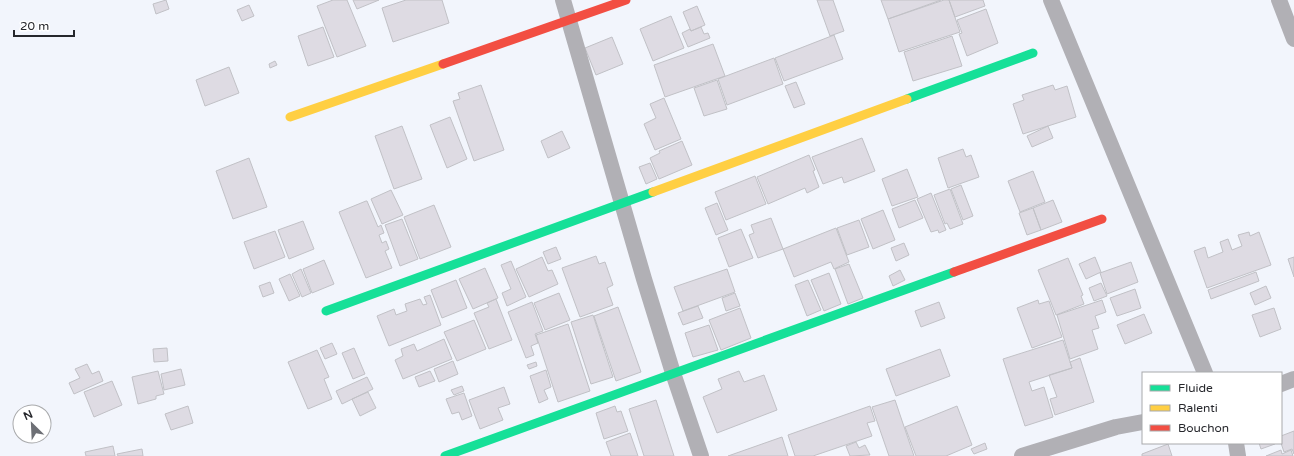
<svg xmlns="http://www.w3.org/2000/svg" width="1294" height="456" font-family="'Varela Round',sans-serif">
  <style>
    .building { fill: #dedbe3; stroke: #c1c1c6 }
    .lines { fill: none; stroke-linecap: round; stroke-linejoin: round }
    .street { stroke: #b1b0b5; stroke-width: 16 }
    .fast { stroke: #16e098; stroke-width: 9 }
    .slow { stroke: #ffcf43; stroke-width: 9 }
    .jam { stroke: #f24e42; stroke-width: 9 }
  </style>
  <rect width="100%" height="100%" fill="#f2f5fc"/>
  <!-- building -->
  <path class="building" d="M166 0 169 9 156 14 153 4Z
    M333 0H347L366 46 337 57 317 6Z
    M353 0H379L357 9Z
    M406 0H442L449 23 393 42 382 8Z
    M817 0H833L844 31 830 36Z
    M881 0H941L888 19Z
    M944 0H949L960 32 899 52 888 19Z
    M949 0H983L985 6 955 17Z
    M249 5 254 16 242 21 237 10Z
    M697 6 705 25 691 31 683 12Z
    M986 9 998 43 967 56 959 34 962 33 957 20Z
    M671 16 684 48 653 61 640 29Z
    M323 27 334 57 308 66 298 36Z
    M701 27 704 34 708 33 710 38 688 47 682 33 690 29 691 31Z
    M834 35 843 59 784 81 775 58Z
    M952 36 962 66 913 81 904 52Z
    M612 37 623 64 596 75 585 48Z
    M713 44 725 76 665 97 654 65Z
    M774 58 783 84 727 105 718 79Z
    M275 61 277 65 270 68 269 64Z
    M229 67 239 93 205 106 196 80Z
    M717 80 727 109 704 116 694 88Z
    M796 82 805 104 794 108 785 86Z
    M481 85 504 150 474 161 453 101 460 99 458 93Z
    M1053 85 1055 90 1067 86 1076 117 1023 134 1013 104 1024 100 1022 95Z
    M664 98 681 139 655 150 644 124 656 118 650 104Z
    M450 117 467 159 447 168 430 125Z
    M402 126 422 179 394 189 375 136Z
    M1048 126 1053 138 1032 147 1027 136Z
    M562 131 570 148 548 158 541 141Z
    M862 138 875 171 844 183 842 177 823 184 812 157Z
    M682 141 692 165 659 179 650 158 660 153 659 151Z
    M963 149 966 157 971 155 979 177 948 188 938 158Z
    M809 155 815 170 813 171 819 187 807 193 805 188 768 204 757 177Z
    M249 158 267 207 233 219 216 171Z
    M650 163 657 179 646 184 639 167Z
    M907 169 918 197 892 206 882 179Z
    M1033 171 1045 202 1020 212 1008 181Z
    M755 176 766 204 726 220 715 192Z
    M961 185 973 216 963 220 951 189Z
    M950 189 963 224 950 229 947 223 945 224 934 195Z
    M391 190 403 215 382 224 371 199Z
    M931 193 946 230 939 233 938 230 931 232 917 199Z
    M915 200 923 218 899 228 892 209Z
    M1053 200 1062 222 1041 230 1033 208Z
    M366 201H367L378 227 381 225 384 233 379 235 382 243 386 241 389 249 385 251 392 268 366 278 339 212Z
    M717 203 728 230 716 235 705 208Z
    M434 205 451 247 420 259 404 217Z
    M1033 208 1041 230 1027 235 1019 213Z
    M883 210 895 240 873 249 861 219Z
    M771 218 783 249 758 258 749 235 754 233 751 225Z
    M402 219 418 259 400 266 385 225Z
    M859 220 869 247 847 255 837 228Z
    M303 221 314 249 289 259 278 230Z
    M836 228 849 262 834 269 831 262 794 277 783 249Z
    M741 229 753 258 729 267 718 238Z
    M275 231 285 257 254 269 244 242Z
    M1249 232 1250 236 1259 232 1271 265 1207 288 1194 251 1205 247 1208 258 1223 252 1220 242 1228 239 1232 250 1242 246 1238 235Z
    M904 243 909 255 896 261 891 248Z
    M556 247 561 259 548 264 543 252Z
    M596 256 599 264 605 262 613 285 607 288 613 305 580 317 562 268Z
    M542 257 548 271 552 270 558 284 529 297 516 269Z
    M1095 257 1101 272 1086 279 1079 264Z
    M1294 257V277L1288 259Z
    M1068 258 1083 295 1081 296 1084 304 1056 315 1038 270Z
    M324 260 334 284 312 293 303 269Z
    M511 261 526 297 507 306 502 293 511 289 501 265Z
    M1131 262 1138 282 1107 294 1100 273Z
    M849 264 863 298 848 304 835 269Z
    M485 268 498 298 473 309 459 279Z
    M301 269 311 293 302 297 292 274Z
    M727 269 735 292 683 311 674 287Z
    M900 270 905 280 893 286 889 276Z
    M1256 272 1259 281 1211 299 1208 290Z
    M829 273 841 304 824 311 811 280Z
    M290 274 300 296 289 301 279 279Z
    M456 280 467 308 442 318 431 290Z
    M808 280 821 310 807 316 795 285Z
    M270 282 274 293 263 297 259 286Z
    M1101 283 1107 296 1094 301 1089 288Z
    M1266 286 1271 298 1255 305 1250 293Z
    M1135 289 1141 308 1117 316 1110 298Z
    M559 293 570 320 545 330 534 303Z
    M735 293 740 306 726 311 722 298Z
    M430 295 441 325 389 346 377 316 394 309 396 315 407 311 405 304 420 299 423 305 427 304 424 297Z
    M496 299 512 340 489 349 474 313 489 307 487 303Z
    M1038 300 1039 304 1049 301 1062 337 1032 348 1017 308Z
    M1102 300 1106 312 1095 316 1099 328 1092 330 1098 349 1070 359 1057 315Z
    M532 302 543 331 535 334 538 343 531 346 534 355 526 358 508 312Z
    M939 302 945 318 921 327 915 311Z
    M698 306 703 318 683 325 678 313Z
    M618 307 641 372 616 381 594 316Z
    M740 308 751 338 721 350 709 320Z
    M1274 308 1281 329 1260 337 1252 315Z
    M1144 314 1152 333 1125 344 1117 325Z
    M593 315 613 377 591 384 571 322Z
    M474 320 486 349 457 361 444 332Z
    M568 324 590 391 558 402 536 335Z
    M709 325 718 350 693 357 685 333Z
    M444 339 452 359 403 379 395 360 403 356 401 349 414 344 417 351Z
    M1063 340 1072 368 1029 382 1032 391 1044 387 1053 417 1025 426 1003 359Z
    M332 343 337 354 325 359 320 348Z
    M167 348 168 361 154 362 153 349Z
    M354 348 365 374 353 379 342 353Z
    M940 349 950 376 896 396 886 369Z
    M317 350 329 377 324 379 332 399 308 409 288 362Z
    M1080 358 1094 402 1055 415 1050 399 1057 397 1049 375 1072 368 1070 362Z
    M453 361 458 374 439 382 434 369Z
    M536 362 537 366 529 369 527 365Z
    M87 364 92 374 99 371 103 381 74 394 69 383 80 378 75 369Z
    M181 369 185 385 164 390 161 374Z
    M546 370 551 387 544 390 548 399 539 403 530 376Z
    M158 371 164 394 156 396V399L138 404 132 377Z
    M430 371 435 381 419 387 415 377Z
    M739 371 744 382 764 375 777 410 717 433 703 397 722 389 718 379Z
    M367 377 373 389 342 404 336 391Z
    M112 381 122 405 94 417 84 392Z
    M462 386 464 391 454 395 451 390Z
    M504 387 510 404 498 408 503 420 480 429 469 400Z
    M368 392 376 408 360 416 352 399Z
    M464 393 472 416 462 420 459 412 452 414 446 399Z
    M656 400 674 456H644L629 409Z
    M895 400 914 456H889L872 407Z
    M188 406 193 423 171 430 165 414Z
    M615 406 617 412 621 411 628 431 604 439 596 413Z
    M870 406 875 421 867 423 872 436 813 456H795L788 435Z
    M957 406 972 445 946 456H916L905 427Z
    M1294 431V454L1292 449 1284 452 1281 443V436Z
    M630 433 638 456H611L606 442Z
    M782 437 788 456H728Z
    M856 442 859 448 865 445 870 455 850 456 846 446Z
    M985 443 987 449 974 454 971 449Z
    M1259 443H1275V444L1261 449Z
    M1168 444 1172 456H1142V454Z
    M113 446 115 456H86L85 452Z
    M142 449 143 456H118L117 454Z
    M1281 450 1282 454 1291 450 1293 456H1266Z"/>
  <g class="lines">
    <!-- street -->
    <path class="street" d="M563 0 644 279 673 373 701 456
      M1051 0 1205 373
      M1279 0 1294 39
      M1281 384 1294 379
      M1236 443 1238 456
      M1022 456 1116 427 1143 422"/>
    <!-- fast -->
    <path class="fast" d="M907 99 1033 53
      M326 311 653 192
      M445 456 954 272"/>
    <!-- slow -->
    <path class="slow" d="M290 117 443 64
      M653 192 907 99"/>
    <!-- jam -->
    <path class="jam" d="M443 64 626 0
      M954 272 1102 219"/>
  </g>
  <!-- legend -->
  <rect x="1142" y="372" width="140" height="72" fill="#ffffff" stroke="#a8a9ab"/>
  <rect x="1150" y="385" width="20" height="6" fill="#16e098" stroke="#a8a9ab"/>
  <text x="1178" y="392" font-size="12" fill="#26272c">Fluide</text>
  <rect x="1150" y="405" width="20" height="6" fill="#ffcf43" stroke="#a8a9ab"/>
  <text x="1178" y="412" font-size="12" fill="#26272c">Ralenti</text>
  <rect x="1150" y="425" width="20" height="6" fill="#f24e42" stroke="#a8a9ab"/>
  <text x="1178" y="432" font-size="12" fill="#26272c">Bouchon</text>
  <!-- north arrow -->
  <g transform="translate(32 424) rotate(336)"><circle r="19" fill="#ffffff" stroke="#a8a9ab"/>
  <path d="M0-3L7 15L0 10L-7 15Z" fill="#6d6f75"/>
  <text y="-6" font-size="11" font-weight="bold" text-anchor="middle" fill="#26272c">N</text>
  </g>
  <!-- scale -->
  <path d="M14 30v6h60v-6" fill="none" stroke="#26272c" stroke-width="2"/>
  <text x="20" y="30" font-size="12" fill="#26272c" stroke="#ffffff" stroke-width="3" paint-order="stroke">20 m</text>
</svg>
